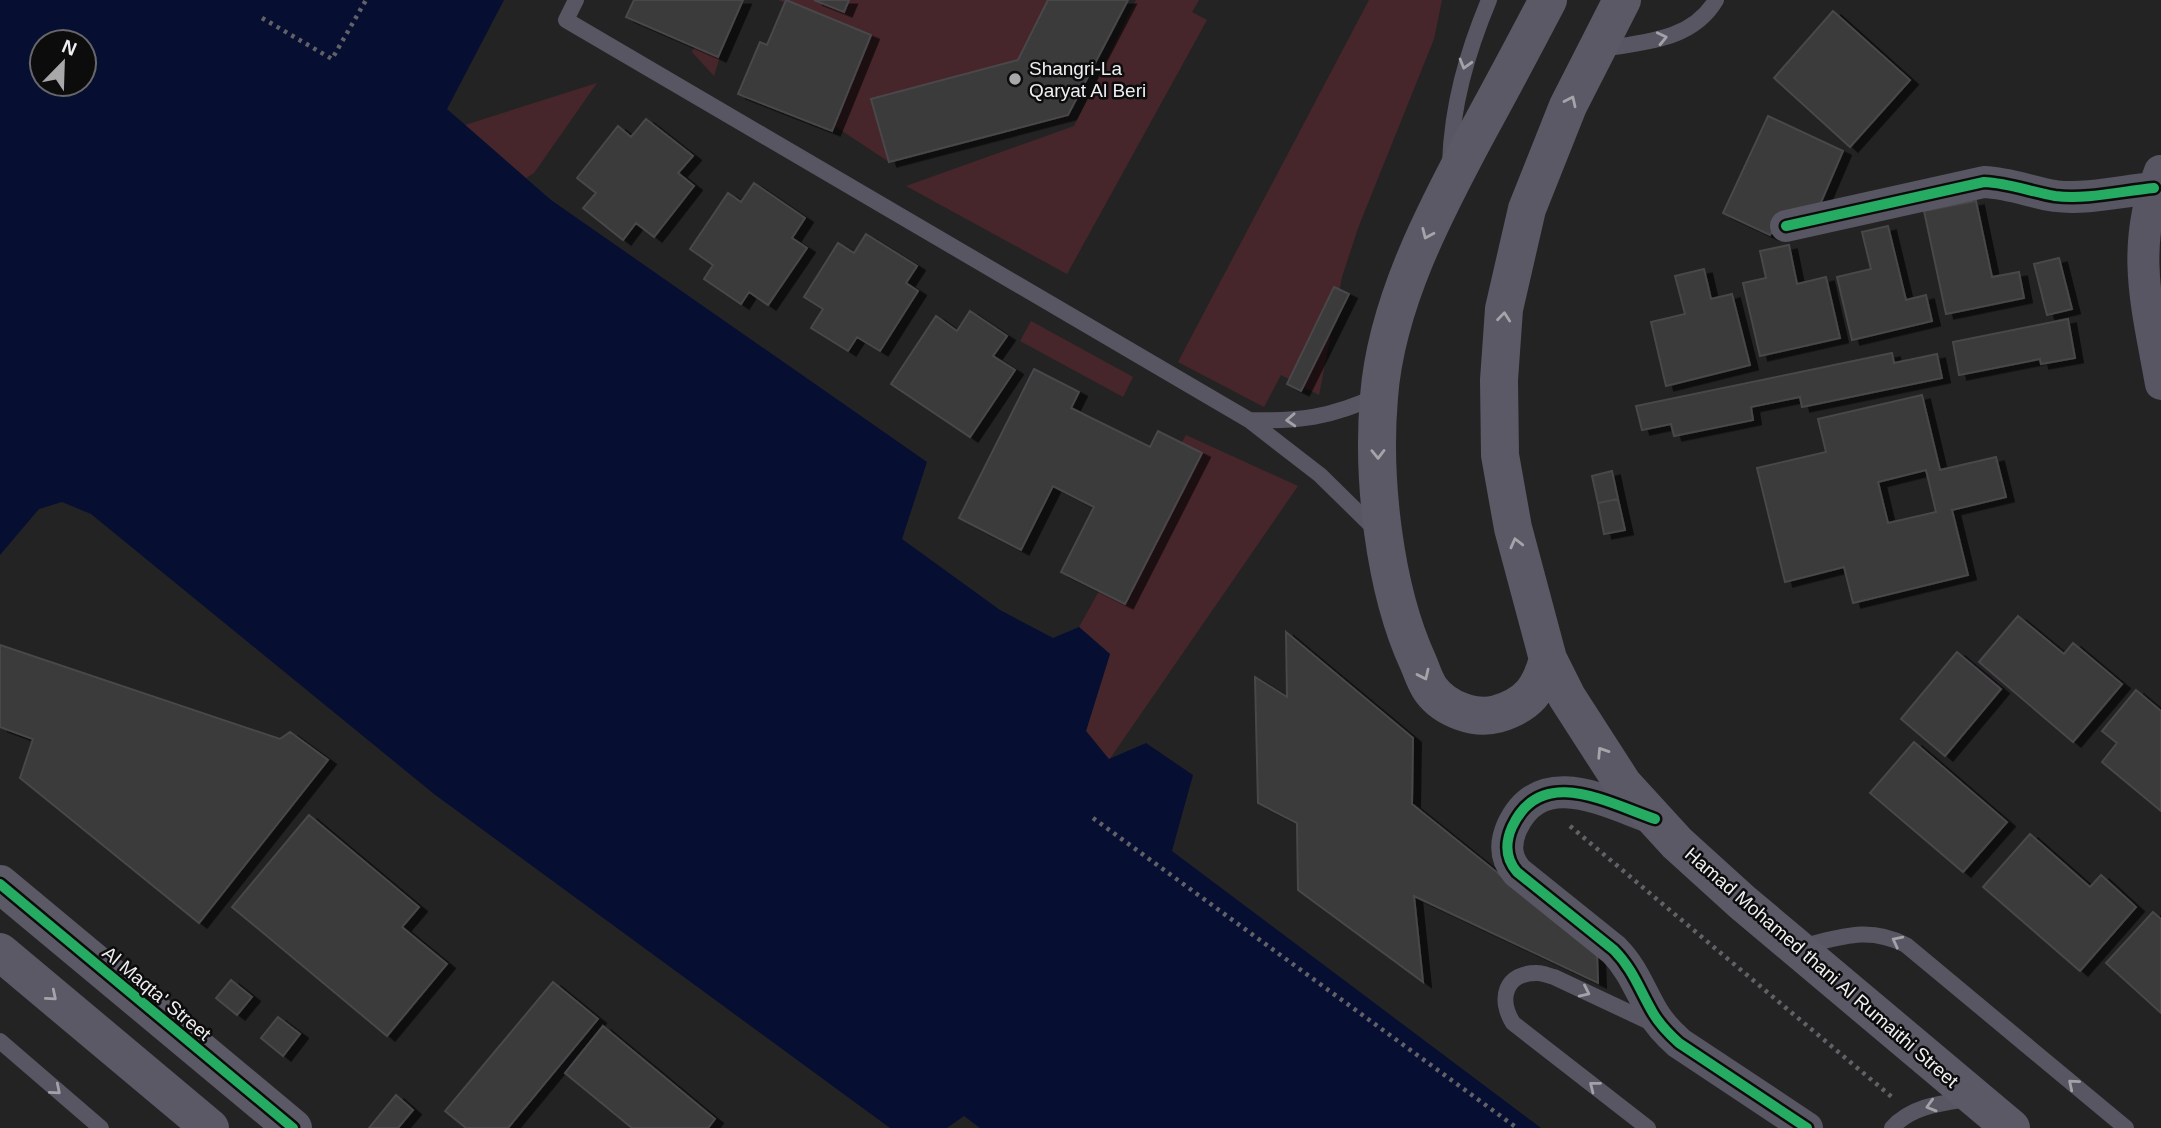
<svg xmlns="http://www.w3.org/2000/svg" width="2161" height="1128" font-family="Arial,sans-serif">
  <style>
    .green { fill: #47262b }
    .water { fill: #060f32; fill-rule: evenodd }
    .building { fill: #3a3a3b; stroke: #494749; stroke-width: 2; fill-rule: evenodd; filter: url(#shadow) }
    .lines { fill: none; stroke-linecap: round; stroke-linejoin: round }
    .path { stroke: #626168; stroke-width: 4.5; stroke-dasharray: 3.5 5; stroke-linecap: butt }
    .lane { stroke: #585662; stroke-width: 16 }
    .street { stroke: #585662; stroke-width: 32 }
    .secondary { stroke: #5b5965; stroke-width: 38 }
    .cycleway-casing { stroke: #0d0c0d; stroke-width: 15 }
    .cycleway { stroke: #26ab63; stroke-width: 10 }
    .oneway { stroke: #a4a2a9 }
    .oneway2 { stroke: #a5a4aa }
    .poi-dot { fill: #a8a7a9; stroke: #0d0c0d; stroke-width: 2.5 }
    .labels { text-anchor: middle; stroke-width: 5; stroke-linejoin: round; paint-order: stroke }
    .poi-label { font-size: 19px; fill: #efeef0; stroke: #0d0c0d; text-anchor: start }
    .street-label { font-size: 19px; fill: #efeef0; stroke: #0d0c0d }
  </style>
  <defs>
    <filter id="shadow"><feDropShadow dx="8" dy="4.5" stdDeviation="0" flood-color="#0009"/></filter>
  </defs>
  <rect width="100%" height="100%" fill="#242324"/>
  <!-- green -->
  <path class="green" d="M715 0H737L714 76 692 52Z
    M778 0H1048L1018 60 872 99 889 162 815 113 840 24Z
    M1136 0H1199L1192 12 1207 20 1067 274 906 186 1074 126Z
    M1369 0H1442L1434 39 1358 228 1342 277 1319 395 1281 375 1264 407 1178 362Z
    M597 83 534 173 526 178 465 125Z
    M1031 321 1133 377 1123 397 1020 341Z
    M1186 435 1298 486 1109 760 1086 731 1110 654 1079 627Z"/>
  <!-- water -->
  <path class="water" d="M0 0H504L447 109 551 200 927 462 902 539 1000 610 1053 638 1079 627 1110 654 1086 731 1109 759 1146 743 1193 775 1172 851 1541 1128H980L964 1116 947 1128H890L434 794 91 514 62 502 39 509 0 555ZM42 42H84V84H42Z"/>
  <!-- building -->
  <path class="building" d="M634 0H743L718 57 626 17Z
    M786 0 871 35 832 131 738 94 760 42 767 45Z
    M814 0H849L844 12Z
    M1048 0H1128L1068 115 889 162 871 99 1018 60Z
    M1833 11 1910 80 1850 147 1774 78Z
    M1768 116 1843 151 1819 207 1778 219 1770 235 1723 213Z
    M646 119 693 156 678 173 694 186 654 237 636 223 623 240 583 208 596 193 577 178 618 126 631 137Z
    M754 183 805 218 792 238 807 248 768 305 749 292 741 304 704 279 713 265 690 249 728 193 741 202Z
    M1976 201 1992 277 2019 272 2024 298 1946 314 1924 211Z
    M1888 226 1906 300 1926 295 1932 321 1852 340 1837 277 1871 269 1862 232Z
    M866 234 917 266 906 283 918 291 880 351 857 337 848 351 811 328 823 309 804 297 838 243 854 253Z
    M1789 245 1797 284 1826 277 1840 338 1760 356 1743 283 1766 278 1760 251Z
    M2059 258 2072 309 2047 315 2034 264Z
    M1704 269 1711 299 1732 294 1750 365 1666 386 1651 322 1685 314 1675 276Z
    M1334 287 1349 294 1301 391 1287 384Z
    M970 311 1007 336 993 356 1015 370 970 437 891 384 936 316 957 331Z
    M2068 319 2075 358 2041 364 2040 359 1959 375 1953 342Z
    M1892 353 1894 363 1937 354 1942 378 1802 407 1800 397 1751 407 1753 420 1674 436 1671 424 1642 430 1636 406Z
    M1034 369 1079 392 1071 408 1150 447 1158 431 1202 453 1125 604 1061 572 1094 507 1053 486 1021 550 959 518Z
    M1922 395 1940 470 1996 457 2006 497 1952 510 1968 575 1853 603 1844 567 1785 582 1757 468 1826 452 1818 419ZM1926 470 1936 512 1888 523 1878 482Z
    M1612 471 1618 499 1598 503 1592 476Z
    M1618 499 1625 530 1604 534 1598 503Z
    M2018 616 2064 654 2073 643 2122 684 2073 742 1979 662Z
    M1286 632 1413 738 1412 804 1597 953 1598 983 1414 896 1423 982 1298 890 1297 823 1258 803 1255 677 1287 697Z
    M0 645 280 739 290 732 328 760 199 923 20 778 33 739 0 727Z
    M1957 652 2001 689 1945 756 1901 719Z
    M2136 690 2161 711V811L2102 762 2117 743 2102 731Z
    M1914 742 2007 822 1963 872 1870 793Z
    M309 815 419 907 402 927 447 964 387 1036 232 907Z
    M2030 834 2090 887 2101 875 2136 907 2080 971 1983 887Z
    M2153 912 2161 919V1013L2106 963Z
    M231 980 252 997 237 1015 216 998Z
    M553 982 598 1019 508 1128H466L445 1111Z
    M278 1017 300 1034 283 1056 261 1038Z
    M603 1026 715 1119 708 1128H632L565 1073Z
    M396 1095 413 1110 398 1128H369Z"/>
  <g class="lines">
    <!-- path -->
    <path class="path" d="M262 18 332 59 366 0
      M1093 818 1517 1128
      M1570 826 1893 1098"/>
    <!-- lane -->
    <path class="lane" d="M576 0 566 20 1249 420 1320 475 1376 530
      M1602 49C1643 42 1692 41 1716 0
      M1450 163C1452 105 1467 53 1489 0
      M1249 420C1298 422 1332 417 1377 396
      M1799 947C1839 938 1867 925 1906 945L2126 1128
      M0 1041 101 1128
      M1648 1128 1513 1023C1498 999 1505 972 1538 973 1543 973 1549 976 1554 977L1654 1024
      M1892 1128C1911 1106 1942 1103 1969 1099"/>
    <!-- street -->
    <path class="street" d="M2160 171C2130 249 2147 305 2161 384
      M1786 226 1984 182C2009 183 2031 192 2055 196 2086 200 2122 191 2154 188
      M1655 819C1608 803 1541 764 1512 827 1505 843 1505 858 1517 872L1614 950C1633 969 1640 991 1653 1013 1660 1025 1669 1034 1679 1043L1807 1128"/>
    <!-- secondary -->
    <path class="secondary" d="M1622 0 1568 106 1527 209 1504 309 1499 380 1500 455 1513 528 1548 659 1567 697 1623 784 1677 843 1742 902 2011 1128
      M1548 659C1540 689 1528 705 1497 714 1475 720 1445 709 1431 690 1425 682 1422 671 1418 662 1384 588 1372 478 1379 397 1386 304 1435 211 1478 131 1502 87 1525 44 1548 0
      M0 884 293 1128
      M0 952 210 1128"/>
    <!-- cycleway casing -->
    <g class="cycleway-casing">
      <path id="cycleway" d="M1786 226 1984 182C2009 183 2031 192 2055 196 2086 200 2122 191 2154 188
        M1655 819C1608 803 1541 764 1512 827 1505 843 1505 858 1517 872L1614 950C1633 969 1640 991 1653 1013 1660 1025 1669 1034 1679 1043L1807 1128
        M0 884 293 1128"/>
    </g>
    <!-- cycleway -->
    <use href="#cycleway" class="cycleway"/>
  </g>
  <!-- one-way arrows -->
  <defs><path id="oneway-chevron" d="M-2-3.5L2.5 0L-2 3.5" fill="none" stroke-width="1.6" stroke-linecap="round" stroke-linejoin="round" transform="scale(1.75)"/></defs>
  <g class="oneway">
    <use href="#oneway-chevron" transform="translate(1662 38) rotate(-13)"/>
    <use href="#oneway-chevron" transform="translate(1465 64) rotate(106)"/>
    <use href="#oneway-chevron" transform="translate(1291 420) rotate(177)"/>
    <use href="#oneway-chevron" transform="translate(1897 941) rotate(-153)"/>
    <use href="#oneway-chevron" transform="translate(1585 992) rotate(25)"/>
    <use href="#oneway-chevron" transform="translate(2073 1084) rotate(-140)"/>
    <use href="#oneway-chevron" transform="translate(1594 1086) rotate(-142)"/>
    <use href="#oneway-chevron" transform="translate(56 1090) rotate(40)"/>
    <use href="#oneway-chevron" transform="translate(1931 1106) rotate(164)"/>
  </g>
  <g class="oneway2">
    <use href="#oneway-chevron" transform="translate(1571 101) rotate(-65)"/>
    <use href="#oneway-chevron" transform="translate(1427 234) rotate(114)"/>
    <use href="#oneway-chevron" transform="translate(1504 317) rotate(-84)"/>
    <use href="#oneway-chevron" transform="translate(1378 454) rotate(89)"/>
    <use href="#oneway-chevron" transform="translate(1516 543) rotate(-104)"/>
    <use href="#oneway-chevron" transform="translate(1424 675) rotate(65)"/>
    <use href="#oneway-chevron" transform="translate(1602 752) rotate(-123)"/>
    <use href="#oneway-chevron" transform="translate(52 996) rotate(40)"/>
  </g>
  <!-- markers -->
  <circle class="poi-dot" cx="1015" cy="79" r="7"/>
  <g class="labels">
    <!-- poi labels -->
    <g class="poi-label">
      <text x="1029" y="75">Shangri-La<tspan x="1029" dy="22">Qaryat Al Beri</tspan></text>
    </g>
    <!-- street labels -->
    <g class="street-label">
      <text transform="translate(1822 967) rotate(41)" y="7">Hamad Mohamed thani Al Rumaithi Street</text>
      <text transform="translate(157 993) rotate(40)" y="7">Al Maqta' Street</text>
    </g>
  </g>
  <!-- north arrow -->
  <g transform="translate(63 63) rotate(23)"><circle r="33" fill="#0d0c0d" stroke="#676668" stroke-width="2"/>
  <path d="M0-5L12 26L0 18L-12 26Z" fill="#a8a7a9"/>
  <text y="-10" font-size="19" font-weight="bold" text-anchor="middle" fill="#efeef0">N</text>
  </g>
</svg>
